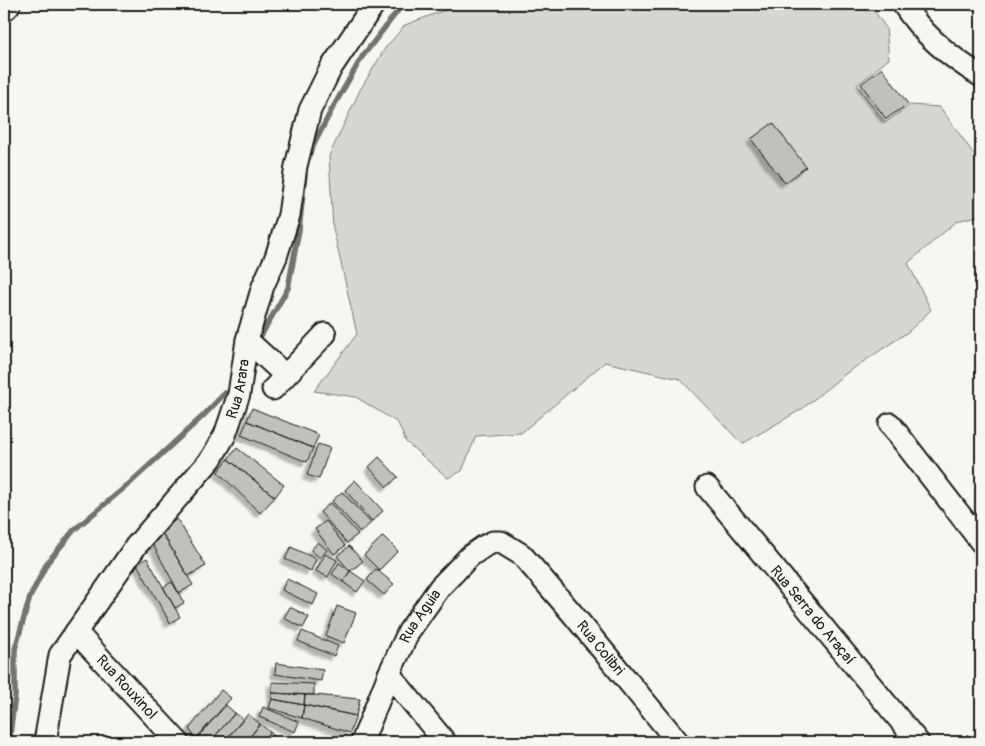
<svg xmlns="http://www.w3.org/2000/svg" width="985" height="746" font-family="Pangolin,sans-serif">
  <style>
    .green { fill: #d6d6d2; stroke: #797977 }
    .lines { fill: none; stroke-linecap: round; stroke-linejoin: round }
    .stream { stroke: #727271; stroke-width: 5.5 }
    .building { fill: #c0c0bd; stroke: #1c1c1c; filter: url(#shadow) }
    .street-casing { stroke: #1c1c1c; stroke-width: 25 }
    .highway-casing { stroke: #1c1c1c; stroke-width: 31 }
    .street { stroke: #f6f6f2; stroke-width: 21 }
    .highway { stroke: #f6f6f2; stroke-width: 28 }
    .labels { text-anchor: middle; stroke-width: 4.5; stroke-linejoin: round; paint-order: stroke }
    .street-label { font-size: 15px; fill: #1c1c1c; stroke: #f6f6f2 }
  </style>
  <defs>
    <filter id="shadow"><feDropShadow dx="-4.5" dy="4.5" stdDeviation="1" flood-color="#0004"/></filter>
  </defs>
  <rect width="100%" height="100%" fill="#f6f6f2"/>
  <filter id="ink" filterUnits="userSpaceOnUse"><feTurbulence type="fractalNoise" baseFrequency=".02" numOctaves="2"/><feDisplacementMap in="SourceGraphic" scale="10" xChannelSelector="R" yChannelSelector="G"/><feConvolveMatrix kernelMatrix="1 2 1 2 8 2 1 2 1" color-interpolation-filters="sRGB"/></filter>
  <g filter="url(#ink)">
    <!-- green -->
    <path class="green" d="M461 4H870L886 28 889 59 857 85 885 123 910 105 940 107 981 164V215L957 221 908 263 931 310 908 332 845 374 802 409 742 444 680 379 605 362 521 433 476 436 462 471 448 478 406 442 398 423 356 397 314 391 357 334 333 228 329 156 360 90 386 47 405 25Z"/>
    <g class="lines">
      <!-- stream -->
      <path class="stream" d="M308 156 332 109 362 57 403 4
        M258 341 288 288 299 230 305 175
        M9 742 15 696V649L30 597 47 563 74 530 130 483 203 416 225 393"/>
    </g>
    <!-- building -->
    <path class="building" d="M882 68 908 104 886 119 861 84Z
      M773 123 806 167 785 183 751 139Z
      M252 408 319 435 313 448 247 421Z
      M247 421 313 448 307 462 241 435Z
      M318 444 330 448 319 479 307 475Z
      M237 448 284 485 275 497 228 459Z
      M379 457 398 477 387 487 369 467Z
      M228 459 275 497 260 513 218 472Z
      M355 480 383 511 372 521 345 490Z
      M342 492 371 523 360 532 332 501Z
      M330 503 358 534 347 543 320 512Z
      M177 519 206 566 188 576 161 531Z
      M326 521 345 546 334 554 315 529Z
      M161 531 193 585 179 593 151 541Z
      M383 536 398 551 379 570 364 555Z
      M318 542 327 550 320 558 311 550Z
      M349 546 363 561 350 571 337 556Z
      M291 547 316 559 311 571 285 559Z
      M325 554 337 560 328 577 316 571Z
      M147 558 180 617 170 623 137 564Z
      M339 563 350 571 343 582 332 574Z
      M376 569 394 584 384 595 367 580Z
      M350 571 365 581 357 592 343 582Z
      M287 579 318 594 313 605 282 590Z
      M172 582 184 603 175 608 163 587Z
      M337 606 356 613 344 643 326 636Z
      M290 607 309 617 303 628 284 618Z
      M302 631 338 646 334 656 298 641Z
      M276 663 323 670 321 681 275 674Z
      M272 682 314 684V695L272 693Z
      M221 690 231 698 196 739 189 729Z
      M272 693 305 695 304 705 272 699Z
      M305 695H314L360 699 356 716 304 705Z
      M272 699 304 705 302 718 269 708Z
      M226 705 235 713 210 742H199L196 739Z
      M304 705 356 716 350 733 302 718Z
      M263 707 299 722 295 732 259 717Z
      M235 713 243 719 224 742H210Z
      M248 714 260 724 246 742H224Z
      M260 724 270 732 262 742H246Z
      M270 732 280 741 279 742H262Z"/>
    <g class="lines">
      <!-- street casing -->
      <g class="street-casing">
        <g id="street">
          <path d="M903 4C922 34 951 58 981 76"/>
          <path d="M247 340 285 375"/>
          <path d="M273 389 325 334"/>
          <path d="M890 424 981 542"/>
          <path id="s1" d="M707 487 918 742"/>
          <path id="s2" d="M76 632 178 742"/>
          <path d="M389 674 445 742"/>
          <path id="s3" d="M45 742 60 655 136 546 211 459 225 435 239 394 247 340 263 286 276 257 289 215 296 166 310 110 331 68 374 4"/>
          <path id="s4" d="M362 742 389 674 409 631 440 587 470 556 483 547 493 542H501L522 555 571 612 678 742"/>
        </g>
      </g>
      <!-- highway casing -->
      <g class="highway-casing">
        <path id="highway" d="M4 6 6 4"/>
      </g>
      <!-- street -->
      <use href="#street" class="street"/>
      <!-- highway -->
      <use href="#highway" class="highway"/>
    </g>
  </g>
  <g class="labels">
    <!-- street labels -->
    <g class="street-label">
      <text dy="5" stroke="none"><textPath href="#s3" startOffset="412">Rua Arara</textPath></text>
      <text dy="5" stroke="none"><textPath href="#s1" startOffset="166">Rua Serra do Araçaí</textPath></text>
      <text dy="5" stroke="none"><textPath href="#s4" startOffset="139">Rua Águia</textPath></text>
      <text dy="5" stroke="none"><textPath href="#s4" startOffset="399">Rua Colibri</textPath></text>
      <text dy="5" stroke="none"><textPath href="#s2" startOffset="75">Rua Rouxinol</textPath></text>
    </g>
  </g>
  <!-- margin -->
  <rect width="985" height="746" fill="none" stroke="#f6f6f2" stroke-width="20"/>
  <rect x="10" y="10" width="965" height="726" fill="none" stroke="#1c1c1c" stroke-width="2" filter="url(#ink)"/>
</svg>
